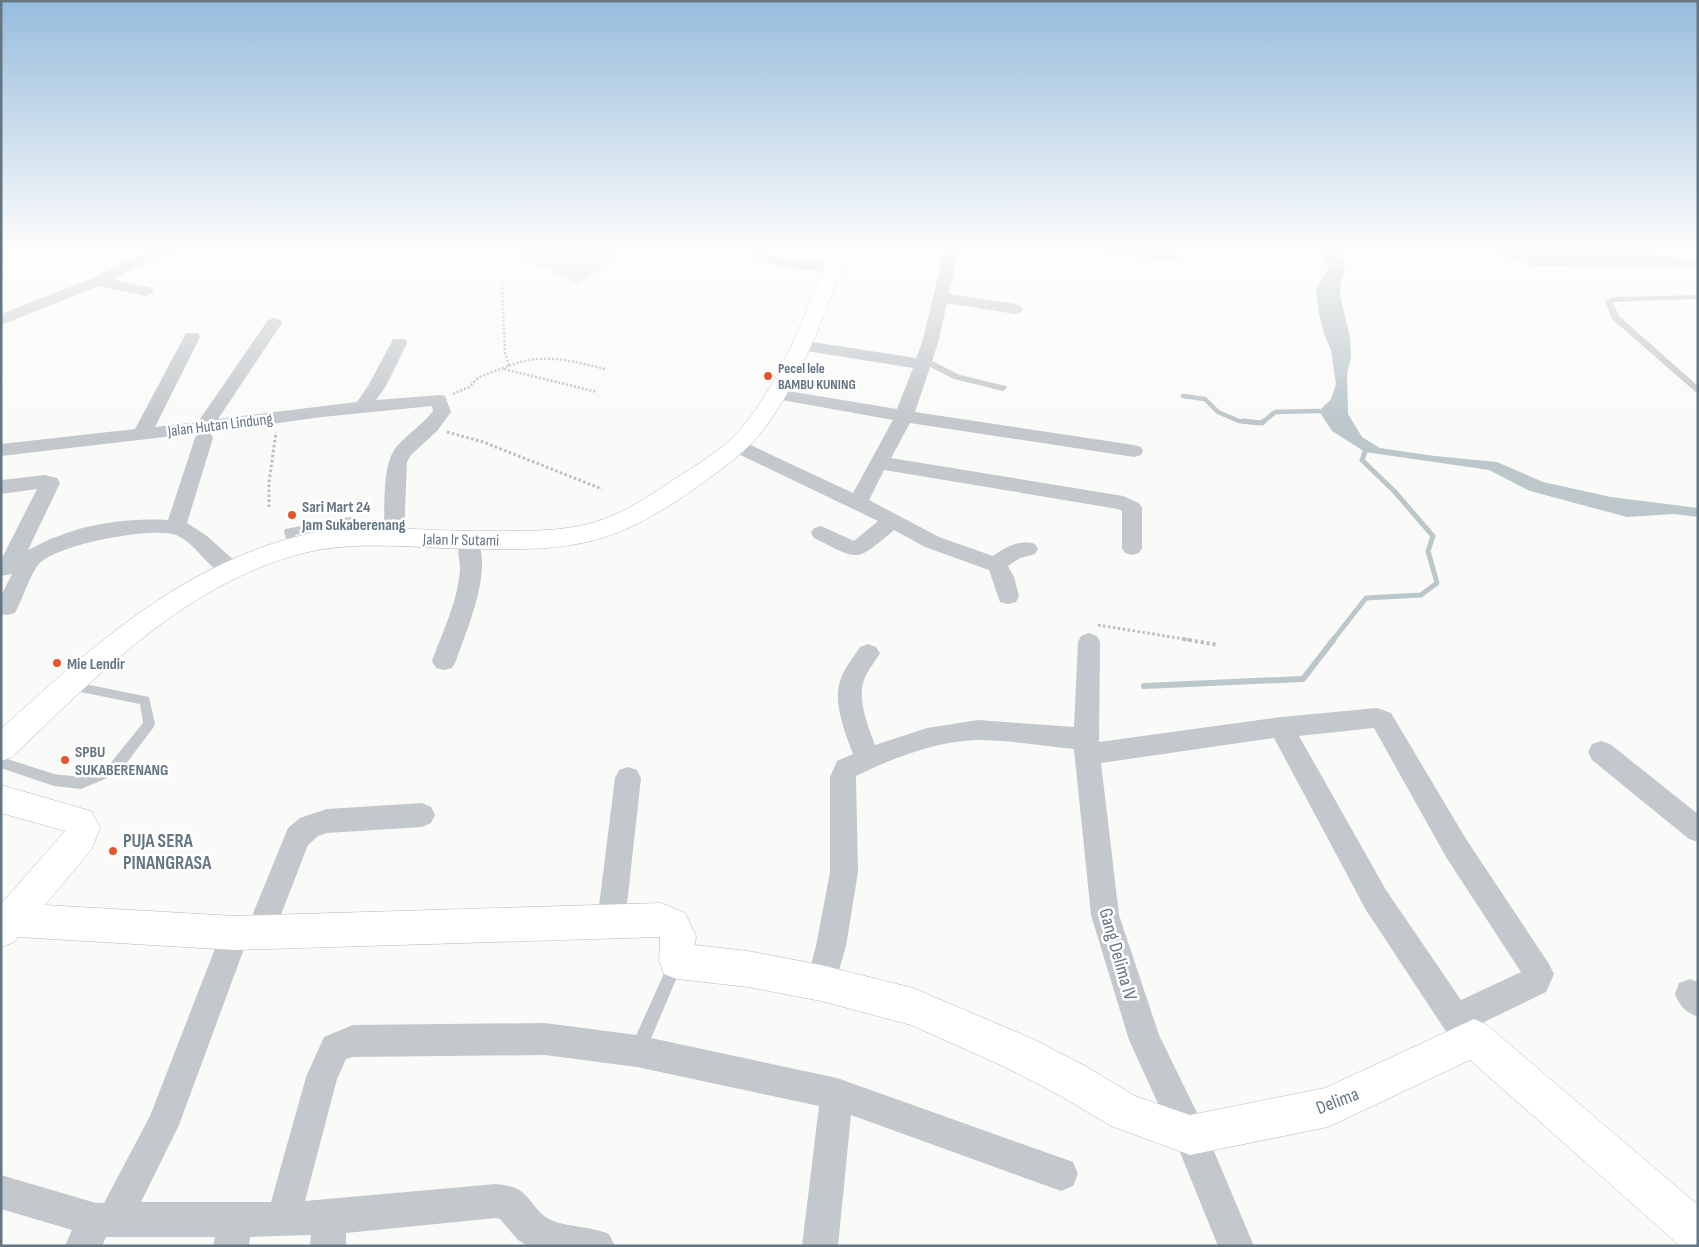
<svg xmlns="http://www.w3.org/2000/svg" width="1699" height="1247" font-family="'Sofia Sans Condensed',sans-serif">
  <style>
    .green { fill: #dadfd7 }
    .water { fill: #bbc7cb }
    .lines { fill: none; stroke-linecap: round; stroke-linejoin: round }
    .stream-far2 { stroke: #bbc7cb; stroke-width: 4.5 }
    .stream-far1 { stroke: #bbc7cb; stroke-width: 5 }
    .stream { stroke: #bbc7cb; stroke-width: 6 }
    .secondary-casing { stroke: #b3babf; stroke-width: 1 }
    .primary-casing { stroke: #b5babe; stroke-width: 1 }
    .path-far2 { stroke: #bbbfc2; stroke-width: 2.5; stroke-dasharray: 2 2; stroke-linecap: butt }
    .path-far1 { stroke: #bbbfc2; stroke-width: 3; stroke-dasharray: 2.5 2.5; stroke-linecap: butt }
    .path { stroke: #bbbfc2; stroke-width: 4; stroke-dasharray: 3 3; stroke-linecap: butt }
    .lane { fill: #c3c8cc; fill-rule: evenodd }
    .street { fill: #c3c8cc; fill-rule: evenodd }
    .secondary { fill: #fff; fill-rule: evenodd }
    .primary { fill: #fff; fill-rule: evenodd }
    .poi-dot { fill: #e4572e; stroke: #fff; stroke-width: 2 }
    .labels { text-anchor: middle; stroke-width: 5; stroke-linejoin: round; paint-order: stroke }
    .far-poi-label { font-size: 14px; font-weight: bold; fill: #657683; stroke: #fff; text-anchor: start }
    .street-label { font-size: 16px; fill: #657683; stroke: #fff }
    .poi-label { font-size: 16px; font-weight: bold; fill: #657683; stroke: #fff; text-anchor: start }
    .near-poi-label { font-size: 19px; font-weight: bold; fill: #657683; stroke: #fff; text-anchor: start }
    .near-street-label { font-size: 19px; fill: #657683; stroke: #fff }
  </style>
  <rect width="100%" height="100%" fill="#fafaf8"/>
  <!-- green -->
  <path class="green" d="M509 247H629L578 284 519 256Z"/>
  <!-- water -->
  <path class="water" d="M1315 247H1337L1344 260 1345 271 1341 280 1340 296 1350 337 1351 358 1347 373 1348 414 1362 437 1380 448 1435 456 1497 462 1543 482 1611 497 1698 508V517L1674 514 1627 517 1530 491 1489 470 1365 452 1332 431 1319 411 1331 399 1336 384 1331 350 1325 337 1319 314 1316 289 1329 266 1322 253Z
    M1475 247H1613L1698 261V265L1534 266Z"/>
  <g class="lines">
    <!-- stream-far2 -->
    <path class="stream-far2" d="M1183 396 1205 399 1218 412 1239 421 1258 423
      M1262 423 1275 412 1319 411"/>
    <!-- stream-far1 -->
    <path class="stream-far1" d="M1243 421 1262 423 1264 421
      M1333 640 1366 598 1421 595 1437 583 1428 551 1433 536 1395 492 1362 460 1365 452"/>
    <!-- stream -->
    <path class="stream" d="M1144 686 1303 679 1334 639"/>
    <!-- secondary casing -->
    <g class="secondary-casing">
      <path id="secondary" d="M1 785 91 811 100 827 92 849 45 905 235 916 661 903 685 913 696 936 695 945 748 951 821 965 913 988 1033 1039 1087 1067 1135 1096 1190 1115 1325 1088 1474 1019 1487 1025 1698 1205V1246H1680L1470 1060 1328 1127 1190 1155 1111 1126 1059 1095 1005 1067 911 1025 821 1001 748 987 677 979 664 974 659 961 660 937 235 950 18 937 14 942 2 947 1 904 65 831 1 813Z"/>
    </g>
    <!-- primary casing -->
    <g class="primary-casing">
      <path id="primary" d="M832 247H850C826 309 804 376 764 429 747 451 726 466 704 482 664 511 621 538 571 545 543 550 514 549 486 549 425 550 360 538 300 554 184 585 96 677 12 757L1 761V729C90 648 180 566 299 536 359 521 424 532 485 531 518 531 552 532 584 525 613 519 642 501 667 484 688 470 713 456 731 439 780 391 806 310 832 247Z"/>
    </g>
    <!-- path-far2 -->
    <path class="path-far2" d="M509 366C542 352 572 361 605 369
      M504 369 597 392
      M453 394 469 387 479 377 509 366 505 353 502 284"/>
    <!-- path-far1 -->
    <path class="path-far1" d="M447 432 483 442 602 489
      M269 507V482L276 432
      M1098 625 1190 640"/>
    <!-- path -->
    <path class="path" d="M1183 639 1218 645"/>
    <!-- lane -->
    <path class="lane" d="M1698 295V299L1613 302 1619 316 1698 386V394L1612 319 1605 302 1612 297Z
      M924 357 960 375 1006 386 1007 388 1003 391 954 379 921 362 920 360Z
      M350 517 354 518 364 535 365 538 364 541H356L347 525 295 535 299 547 294 551 289 547 284 532 285 529Z
      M70 681 149 697 155 724 153 728 119 773 81 789 54 786 1 768V757L54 774 81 777 109 765 143 723 140 704 66 689 64 686 66 683Z
      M676 956 681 958 683 963 644 1055 638 1057 632 1055 630 1049 671 958Z"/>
    <!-- street -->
    <path class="street" d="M157 247H206L204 250 199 251 161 255 112 279 152 288 154 291 152 294 146 296 99 286 1 325V314L88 280Z
      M947 247H961L958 252 949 294 1015 304 1021 306 1023 309 1021 312 1015 314 947 303 938 343 915 412 1134 445 1141 447 1143 451 1141 455 1134 457 910 423 891 458 1123 496 1139 503 1142 508V548L1139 553 1132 555 1125 553 1122 548V511L1118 509 884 470 869 500 939 537 993 556C1006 547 1020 539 1035 544L1038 549 1035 554 1020 558 1008 566 1014 577 1019 596 1016 602 1008 604 1000 602 989 570 925 547 894 530C855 563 860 561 814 538L811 533 814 528 821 526 854 541 878 521 730 450 728 446 730 442 737 440 744 442 853 493 893 420 776 399 770 398 767 394 770 390 776 389 897 409 913 368 800 350 794 349 792 345 794 341 800 340 916 358 922 343 944 252Z
      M1072 247H1121L1175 253 1180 254 1182 257 1180 260 1175 261 1079 251 1074 250Z
      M760 252 783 258 833 263 838 265 841 268 838 271 833 273 783 267 755 259 753 256 755 253Z
      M274 318 280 320 282 323 218 419 357 402 368 386 391 343 393 339H405L407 343 386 386 376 400 439 395 445 396 451 412 437 431 411 455 407 462 404 537 401 542 394 544 387 542 384 537C385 513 381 464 397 446 408 434 422 425 433 411L432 406 322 417 206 433 211 434 213 438 187 523 207 536 237 563 240 569 237 575C213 581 198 543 176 535 153 526 53 545 38 565 28 579 23 598 15 613L7 615 1 614V596L12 574 1 576V560L37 489 1 494V480L45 475 57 478 60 483 28 550C37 546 46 540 56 537 90 523 132 518 168 520L195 438 199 433 1 456V444L135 429 184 337 186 333H198L200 337 155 427 198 422 268 320Z
      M468 533 475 535C495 568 467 628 456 661L452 668 444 670 436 668 432 661C443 631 458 601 460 569 460 558 455 544 461 535Z
      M1089 633 1097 636 1100 642 1099 742 1281 717 1377 708 1391 713 1466 839 1549 964 1554 974 1546 992 1480 1024 1482 1030 1478 1041 1467 1045 1456 1041 1445 1030 1366 910 1274 738 1101 763 1119 915 1159 1035 1202 1123 1254 1246H1218L1177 1145 1129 1040 1091 915 1074 749C1043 746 1010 740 978 740 936 741 893 758 856 776L858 872 846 946 832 994 821 998 810 994 806 983 816 946 830 872V777L837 761 853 754C845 732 833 704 840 681 844 668 853 658 860 647L868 644 876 647 880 653C875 662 867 671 864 680 857 700 868 726 875 745L927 728 978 720 1074 727 1078 642 1081 636ZM1374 728 1446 857 1521 972 1461 1000 1386 890 1299 736Z
      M1601 741 1610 744 1698 814V842L1689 839 1592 760 1588 752 1592 744Z
      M628 767 637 770 641 778 625 922 621 932 611 936 601 932 597 922 615 778 619 770Z
      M422 803 431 807 435 815 431 823 422 827 327 833 318 836 308 845 270 943 260 947 250 943 248 938 179 1125 141 1202H271L306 1077 324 1037 353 1025 545 1023 637 1035 837 1078 1073 1162 1078 1174 1073 1186 1061 1191 851 1115 838 1246H802L819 1106 637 1067 545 1055 353 1057 346 1059 337 1079 305 1201 496 1184C504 1185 515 1186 522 1192 532 1200 537 1213 549 1219 564 1227 591 1226 609 1234L615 1246H527L517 1239 500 1219 496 1218 346 1233V1246H310L311 1235 250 1237 249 1246H213L215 1237H106L102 1246H65L72 1230 1 1209V1175L96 1203H104L150 1116 225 923 235 919 245 923 247 928 288 828 300 818 327 809Z
      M1690 979 1698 982V1017C1685 1012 1680 1006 1675 994L1679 983Z"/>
    <!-- secondary -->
    <use href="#secondary" class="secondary"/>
    <!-- primary -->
    <use href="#primary" class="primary"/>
  </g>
  <!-- sky -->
  <linearGradient id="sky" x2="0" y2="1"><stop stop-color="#96bcdc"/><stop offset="0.59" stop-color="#fdfdfc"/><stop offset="1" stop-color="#fdfdfc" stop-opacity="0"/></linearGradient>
  <rect width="1699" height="421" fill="url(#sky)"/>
  <!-- markers -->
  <g class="poi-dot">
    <circle cx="768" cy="376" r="5"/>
    <circle cx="292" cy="515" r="5"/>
    <circle cx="57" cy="663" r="5"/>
    <circle cx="65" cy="760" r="5"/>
    <circle cx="113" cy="851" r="5"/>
  </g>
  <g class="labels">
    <!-- far-poi labels -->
    <g class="far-poi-label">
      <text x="778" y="373">Pecel lele<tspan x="778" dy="16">BAMBU KUNING</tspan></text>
    </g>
    <!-- street labels -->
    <g class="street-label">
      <text transform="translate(220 424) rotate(-7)" y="6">Jalan Hutan Lindung</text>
      <text transform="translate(461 539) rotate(1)" y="6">Jalan Ir Sutami</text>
    </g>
    <!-- poi labels -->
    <g class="poi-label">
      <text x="302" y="512">Sari Mart 24<tspan x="302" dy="18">Jam Sukaberenang</tspan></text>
      <text x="67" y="669">Mie Lendir</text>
      <text x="75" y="757">SPBU<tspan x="75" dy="18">SUKABERENANG</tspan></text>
    </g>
    <!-- near-poi labels -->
    <g class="near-poi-label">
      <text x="123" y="847">PUJA SERA<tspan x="123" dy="22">PINANGRASA</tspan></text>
    </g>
    <!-- near-street labels -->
    <g class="near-street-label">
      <text transform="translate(1119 954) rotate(74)" y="7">Gang Delima IV</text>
      <text transform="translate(1337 1100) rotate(-21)" y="7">Delima</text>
    </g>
  </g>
  <!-- border -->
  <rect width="1699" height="1247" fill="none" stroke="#657683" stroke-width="5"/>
</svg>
